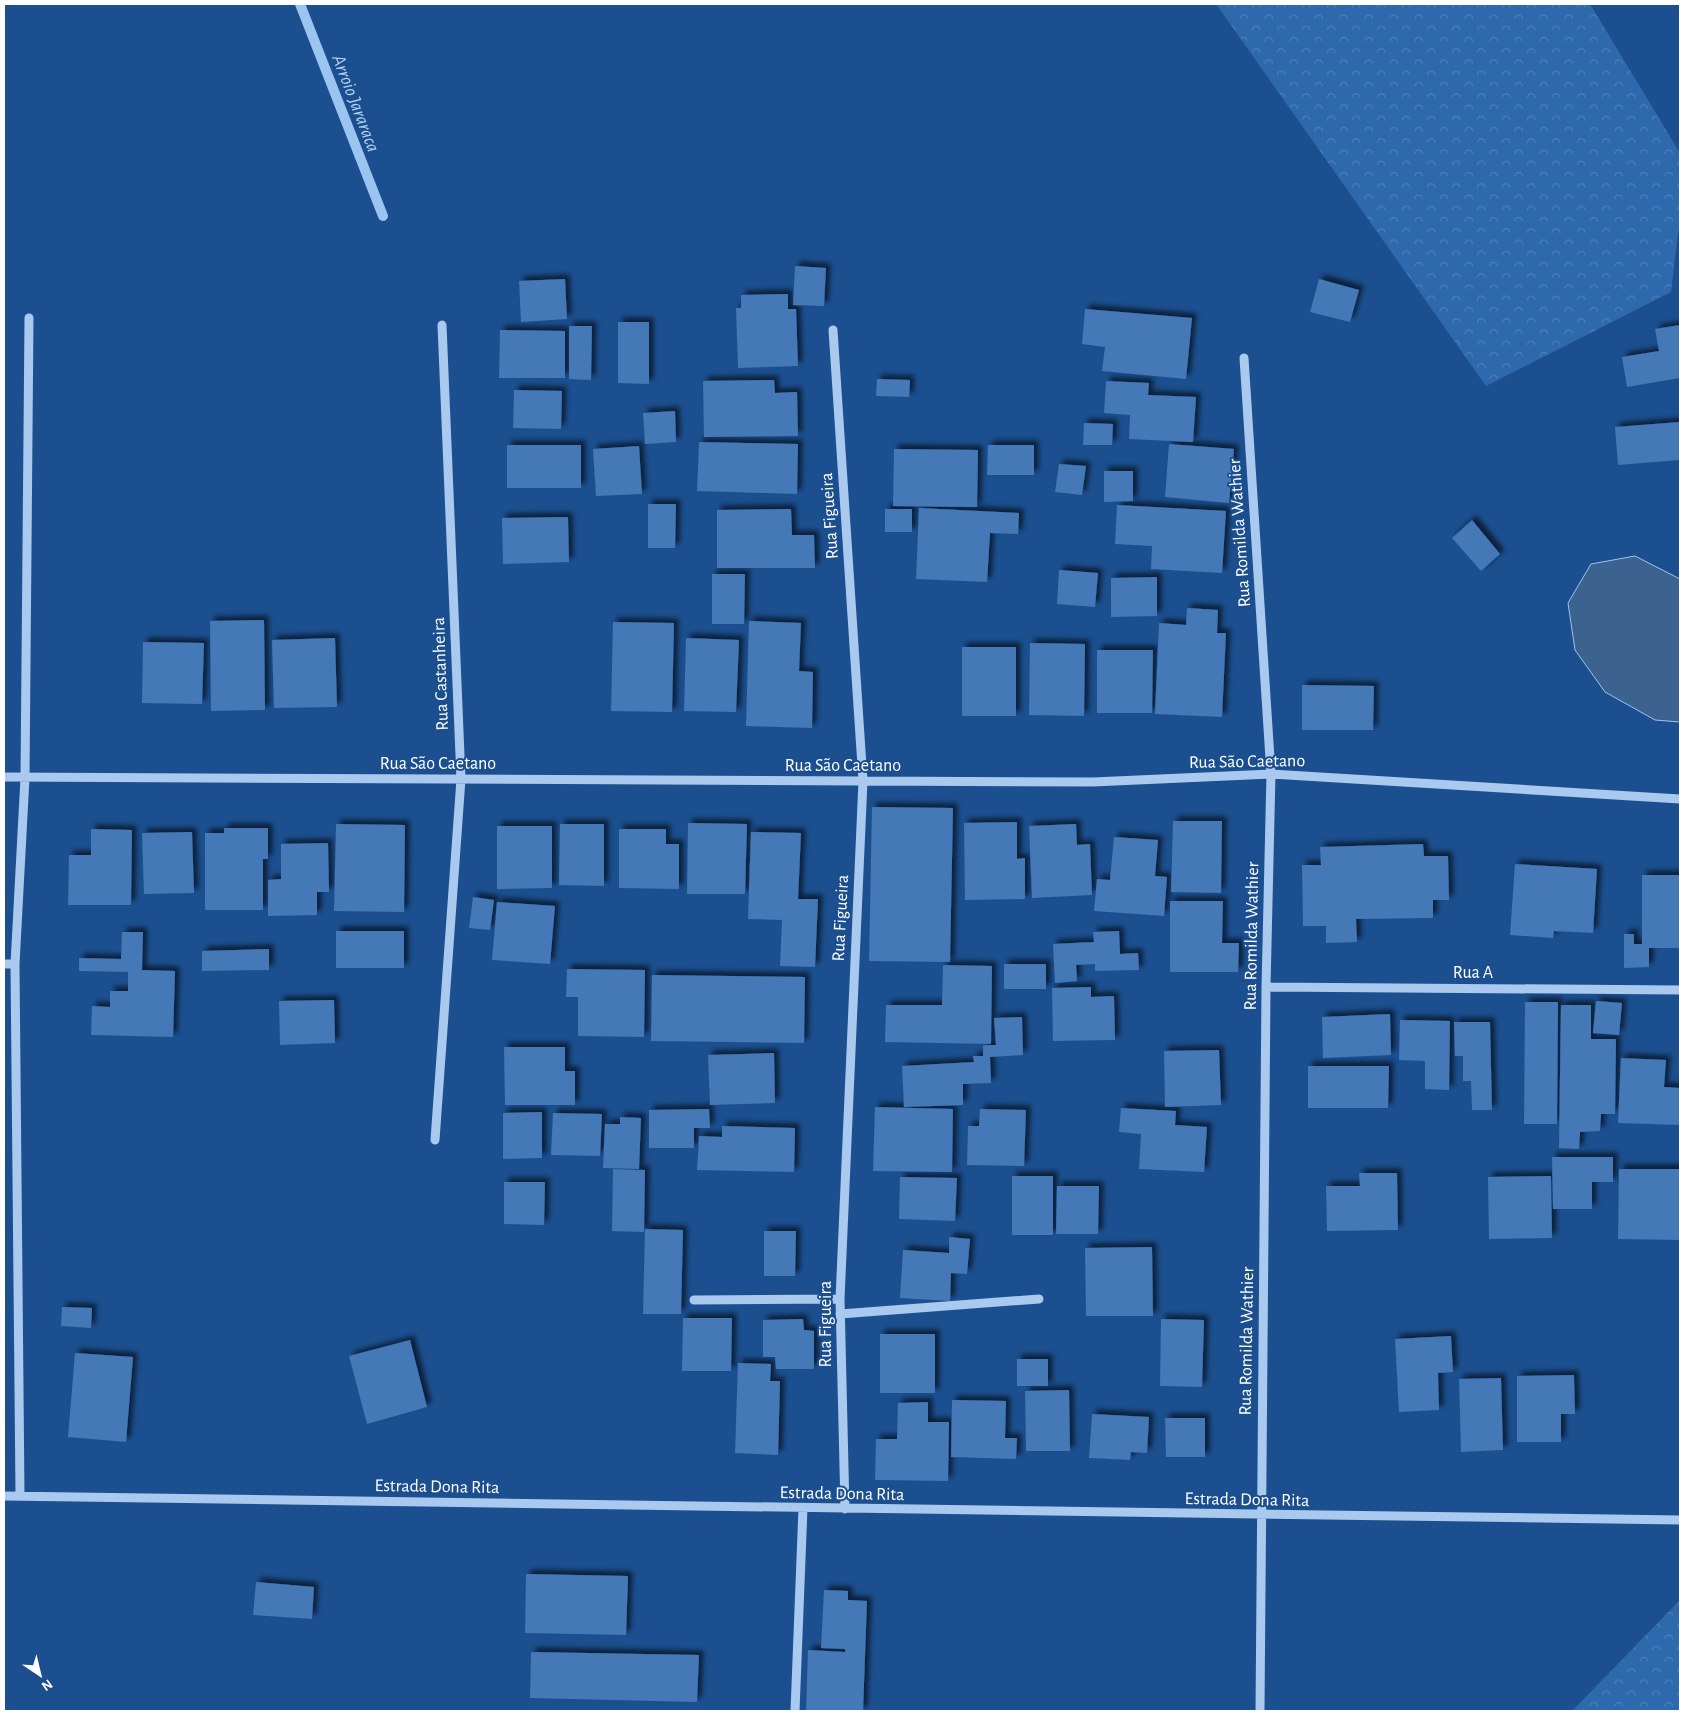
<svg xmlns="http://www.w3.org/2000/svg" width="1684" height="1715" font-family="'Alegreya Sans',sans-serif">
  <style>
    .forest { fill: url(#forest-crowns) }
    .water { fill: #3c6290; stroke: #9cc4f0 }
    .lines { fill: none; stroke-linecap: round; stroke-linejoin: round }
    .stream { stroke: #9cc4f0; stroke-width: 10 }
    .building { fill: #4478b7; filter: url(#shadow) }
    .minor { stroke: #a9c9ee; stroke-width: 9 }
    .labels { text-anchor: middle; stroke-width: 4; stroke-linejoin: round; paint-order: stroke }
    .street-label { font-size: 18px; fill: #fff; stroke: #1b4f8f }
    .water-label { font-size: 19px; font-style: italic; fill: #b5d3f5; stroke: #1b4f8f }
  </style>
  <defs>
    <pattern id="forest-crowns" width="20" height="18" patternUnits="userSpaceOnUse" patternTransform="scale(1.25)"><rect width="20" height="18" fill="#2e69ad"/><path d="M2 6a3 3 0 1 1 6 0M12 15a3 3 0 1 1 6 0" fill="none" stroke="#4d80b9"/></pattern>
    <filter id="shadow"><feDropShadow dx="4.5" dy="-4.5" stdDeviation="2.5" flood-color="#0009"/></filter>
  </defs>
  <rect width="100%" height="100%" fill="#1b4f8f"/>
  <!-- forest -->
  <path class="forest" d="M1216 4H1590L1680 153V217L1671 292 1486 386Z
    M1680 1600V1711H1572Z"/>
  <!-- water -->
  <path class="water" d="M1635 556 1680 579V722L1655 720 1605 692 1575 650 1568 603 1591 564Z"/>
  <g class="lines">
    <!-- stream -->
    <path class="stream" d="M300 4 383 216"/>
  </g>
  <!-- building -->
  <path class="building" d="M795 266 826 268 824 306 793 305Z
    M565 279 567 319 521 322 519 281Z
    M1319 279 1359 290 1350 322 1310 312Z
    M788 294V309H796L798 366 738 368 736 308H741V295Z
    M1085 309 1192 318 1186 379 1102 371 1105 347 1082 344Z
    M618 322H649V384L618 383Z
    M1680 325V378L1627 387 1622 357 1659 351 1655 329Z
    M569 326H592L591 380 569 379Z
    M500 330 565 331V378H499Z
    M877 379 910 380 909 397 876 396Z
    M774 380 775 393 797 392 798 436 704 437 703 381Z
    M1106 381 1149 383 1148 395 1196 397 1193 442 1129 439 1130 415 1104 413Z
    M514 390 562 391 561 429 513 428Z
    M675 411 676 442 645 444 643 413Z
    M1680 422V460L1618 465 1615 427Z
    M1084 423 1113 424 1112 445H1083Z
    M699 442 798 444 797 494 697 491Z
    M1169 444 1234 449 1229 503 1165 497Z
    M507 445H581V488H507Z
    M988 445H1034V475H987Z
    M639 446 642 494 596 496 593 449Z
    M894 449 978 450 977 507 893 506Z
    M1059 464 1086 466 1082 495 1055 492Z
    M1104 471H1133V501L1104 502Z
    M648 504H676L675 548H648Z
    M1117 505 1226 511 1222 573 1151 569 1152 546 1115 544Z
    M919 508 1019 513 1018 534 990 533 987 582 916 579Z
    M791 509 792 535H814L815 568H717V510Z
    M885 509H912V532H885Z
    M568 517 569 562 503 564 502 518Z
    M1472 520 1500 554 1481 571 1452 538Z
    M1059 570 1098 573 1095 607 1057 604Z
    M712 574H745L744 624H712Z
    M1157 577V616L1111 617V578Z
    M1187 608 1218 610 1217 633H1226L1222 717 1155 714 1159 623 1186 625Z
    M264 620 265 710 211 711 210 621Z
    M749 621 801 623 799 671 813 672 812 728 746 726Z
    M613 622 674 623 672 712 611 711Z
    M335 638 337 707 274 708 272 640Z
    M686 638 739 640 736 712 684 711Z
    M143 642 204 643 202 704 142 703Z
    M1030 643 1085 644 1084 716 1029 715Z
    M962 647H1016V716H962Z
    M1097 650H1153L1152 713H1097Z
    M1302 685 1374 686 1373 730H1302Z
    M872 807 953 808 950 962 869 961Z
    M1173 821H1222L1221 893 1171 892Z
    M1017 822V859L1025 858V899L965 900 964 823Z
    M688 823 747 824 745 894H687Z
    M336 824 405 825 404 912 334 911Z
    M560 824H604V886L559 885Z
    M1076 824 1077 845 1090 844 1092 895 1032 898 1029 826Z
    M497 826H552V888L497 889Z
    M224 828H268V859H263V910H205V833H224Z
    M91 829 132 830 131 905H68L69 855H91Z
    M619 829H666V844H679V889L619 888Z
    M192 832 194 893 144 894 142 833Z
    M751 832 801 833 798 899H818L815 967 780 966 782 920 748 919Z
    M1114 837 1158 840 1155 876 1167 877 1164 916 1094 911 1097 879 1110 880Z
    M328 843 329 892H317V915L268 916V880L281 879V844Z
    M1423 844 1424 856H1448L1449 900H1433V918L1356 919 1357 942 1326 943V926H1303L1302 865H1321L1320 847Z
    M1515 864 1597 869 1593 933 1554 931 1553 938 1510 935Z
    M1642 875H1680V948H1649V967L1624 968V934H1634V944H1642Z
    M473 897 494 900 490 930 469 928Z
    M1170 901H1223L1222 943H1239L1238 972H1170Z
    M497 902 555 906 550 964 492 960Z
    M336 931H404V968H336Z
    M1119 931 1120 954 1138 953 1139 970 1095 971V964L1076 965 1077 981 1055 983 1053 944 1094 942 1093 932Z
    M122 932H143L142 970 175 971 173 1037 91 1035 92 1006 110 1007V991H128V972L79 971V958L121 959Z
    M269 949V970L202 971V951Z
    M1004 964H1046V989H1004Z
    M943 965 992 966 991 1044 885 1042 886 1005H942Z
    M567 969 645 970 644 1037 578 1036V997H566Z
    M652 975 805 977 804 1043 651 1041Z
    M1091 987V997L1114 996 1115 1040 1053 1041 1052 988Z
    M334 1000 335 1043 280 1045 279 1001Z
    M1596 1001 1622 1003 1619 1035 1593 1033Z
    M1525 1002H1558L1557 1124H1524Z
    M1561 1005H1591V1039H1616L1615 1114H1601L1600 1131 1580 1132 1579 1149 1559 1148Z
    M1390 1014 1391 1055 1323 1058 1322 1017Z
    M1022 1017 1023 1055 990 1057 991 1083 963 1084V1105L904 1107 902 1066 974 1062 973 1056H983V1045H996L994 1018Z
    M1400 1020 1450 1021 1449 1090 1425 1089V1061L1399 1060Z
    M1454 1022H1490L1492 1110H1472L1471 1081H1463V1056H1455Z
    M504 1047H565V1071H575V1105H505Z
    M1219 1050 1221 1105 1165 1107 1164 1051Z
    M774 1053 775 1103 710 1105 708 1055Z
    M1621 1058 1666 1060 1664 1087 1680 1088 1679 1125 1618 1123Z
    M1308 1066H1389L1388 1108H1308Z
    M875 1107 953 1109 952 1172 873 1171Z
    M1121 1108 1176 1111 1175 1125 1207 1127 1204 1172 1139 1169 1141 1134 1119 1132Z
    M709 1109 710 1128H694V1148H649V1110Z
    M980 1109 1026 1110 1024 1166 967 1165 968 1126H979Z
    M542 1112V1158L503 1159V1113Z
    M553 1113 602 1114 600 1156 551 1155Z
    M620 1117 641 1118 639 1169 603 1168 605 1124H620Z
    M722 1126 795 1128 794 1172 697 1170 699 1136 722 1137Z
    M1552 1157H1613V1182H1592V1209H1553Z
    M613 1169 645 1170 644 1232 612 1231Z
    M1619 1169H1680V1240L1618 1239Z
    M1359 1173H1397L1398 1230 1327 1231 1326 1186H1360Z
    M1012 1176H1053V1235H1012Z
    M1551 1176 1552 1238 1489 1239 1488 1177Z
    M900 1177 957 1178 955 1221 899 1219Z
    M504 1182H545L544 1225 504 1224Z
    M1057 1186H1099L1098 1234H1056Z
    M645 1229 683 1230 681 1314H643Z
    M764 1231H796L795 1276H764Z
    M949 1237 970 1239 967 1274 951 1273 950 1301 900 1298 903 1250 949 1253Z
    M1152 1247 1153 1316H1086L1085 1248Z
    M62 1307 92 1308 91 1328 61 1326Z
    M683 1318H732L731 1371H682Z
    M803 1319 804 1330 814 1331V1369H776L775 1357H763V1320Z
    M1161 1319 1204 1320 1202 1387 1160 1386Z
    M880 1334H935V1393H880Z
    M1451 1336 1453 1372 1438 1373 1439 1410 1399 1412 1395 1339Z
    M410 1340 427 1407 367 1424 349 1356Z
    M75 1353 133 1357 126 1442 68 1437Z
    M1017 1359H1048V1386H1017Z
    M738 1363 771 1364 770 1381H780L778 1455 735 1453Z
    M1574 1375 1575 1414H1561V1442H1517V1376Z
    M1501 1378 1503 1450 1461 1452 1459 1379Z
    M1069 1390 1070 1451H1026L1025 1391Z
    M952 1400 1006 1401 1005 1438H1017L1016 1459 951 1457Z
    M928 1402V1422H949L948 1481 875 1480 876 1439H897L898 1403Z
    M1092 1414 1149 1417 1147 1453 1131 1452 1130 1460 1089 1458Z
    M1165 1418H1205V1457H1166Z
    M526 1574 628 1576 626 1635 525 1633Z
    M256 1582 314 1587 312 1619 253 1615Z
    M824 1590 848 1591V1600L867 1601 863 1711H806L808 1650 845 1652V1649L821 1648Z
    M531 1652 699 1655 697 1702 530 1698Z"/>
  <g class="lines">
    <!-- minor -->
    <path class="minor" d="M833 330 863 781 840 1299 845 1509
      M1244 358 1271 774 1266 987 1260 1711
      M4 777 1093 782 1271 774 1680 799
      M4 964H15
      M1266 987 1680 990
      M435 1140 461 779 442 325
      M694 1300 840 1299
      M840 1314 1039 1299
      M20 1495 15 964 25 778 29 318
      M4 1496 1680 1520
      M795 1711 803 1508"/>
  </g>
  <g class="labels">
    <!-- street labels -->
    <g class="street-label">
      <text transform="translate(829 516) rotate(-94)" y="6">Rua Figueira</text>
      <text transform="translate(1239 533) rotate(-94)" y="6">Rua Romilda Wathier</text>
      <text transform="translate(440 674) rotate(-92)" y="6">Rua Castanheira</text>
      <text transform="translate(1247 761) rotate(-1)" y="6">Rua São Caetano</text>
      <text x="438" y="769">Rua São Caetano</text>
      <text x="843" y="771">Rua São Caetano</text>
      <text transform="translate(840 918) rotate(-87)" y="6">Rua Figueira</text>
      <text transform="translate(1251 936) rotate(-89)" y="6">Rua Romilda Wathier</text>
      <text x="1473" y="978">Rua A</text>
      <text transform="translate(825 1324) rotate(-90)" y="6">Rua Figueira</text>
      <text transform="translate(1246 1341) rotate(-89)" y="6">Rua Romilda Wathier</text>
      <text transform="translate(437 1486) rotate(1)" y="6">Estrada Dona Rita</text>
      <text transform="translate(842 1493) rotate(1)" y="6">Estrada Dona Rita</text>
      <text transform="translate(1247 1499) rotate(1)" y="6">Estrada Dona Rita</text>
    </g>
    <!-- water labels -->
    <g class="water-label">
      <text transform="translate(357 103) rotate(69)" y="7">Arroio Jararaca</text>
    </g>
  </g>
  <!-- border -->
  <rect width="1684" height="1715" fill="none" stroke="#ffffff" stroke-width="10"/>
  <!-- north arrow -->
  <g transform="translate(40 1675) rotate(145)" stroke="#1b4f8f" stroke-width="4" paint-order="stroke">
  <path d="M0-4L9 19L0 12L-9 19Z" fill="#ffffff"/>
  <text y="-8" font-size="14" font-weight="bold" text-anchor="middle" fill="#ffffff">N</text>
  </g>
</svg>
